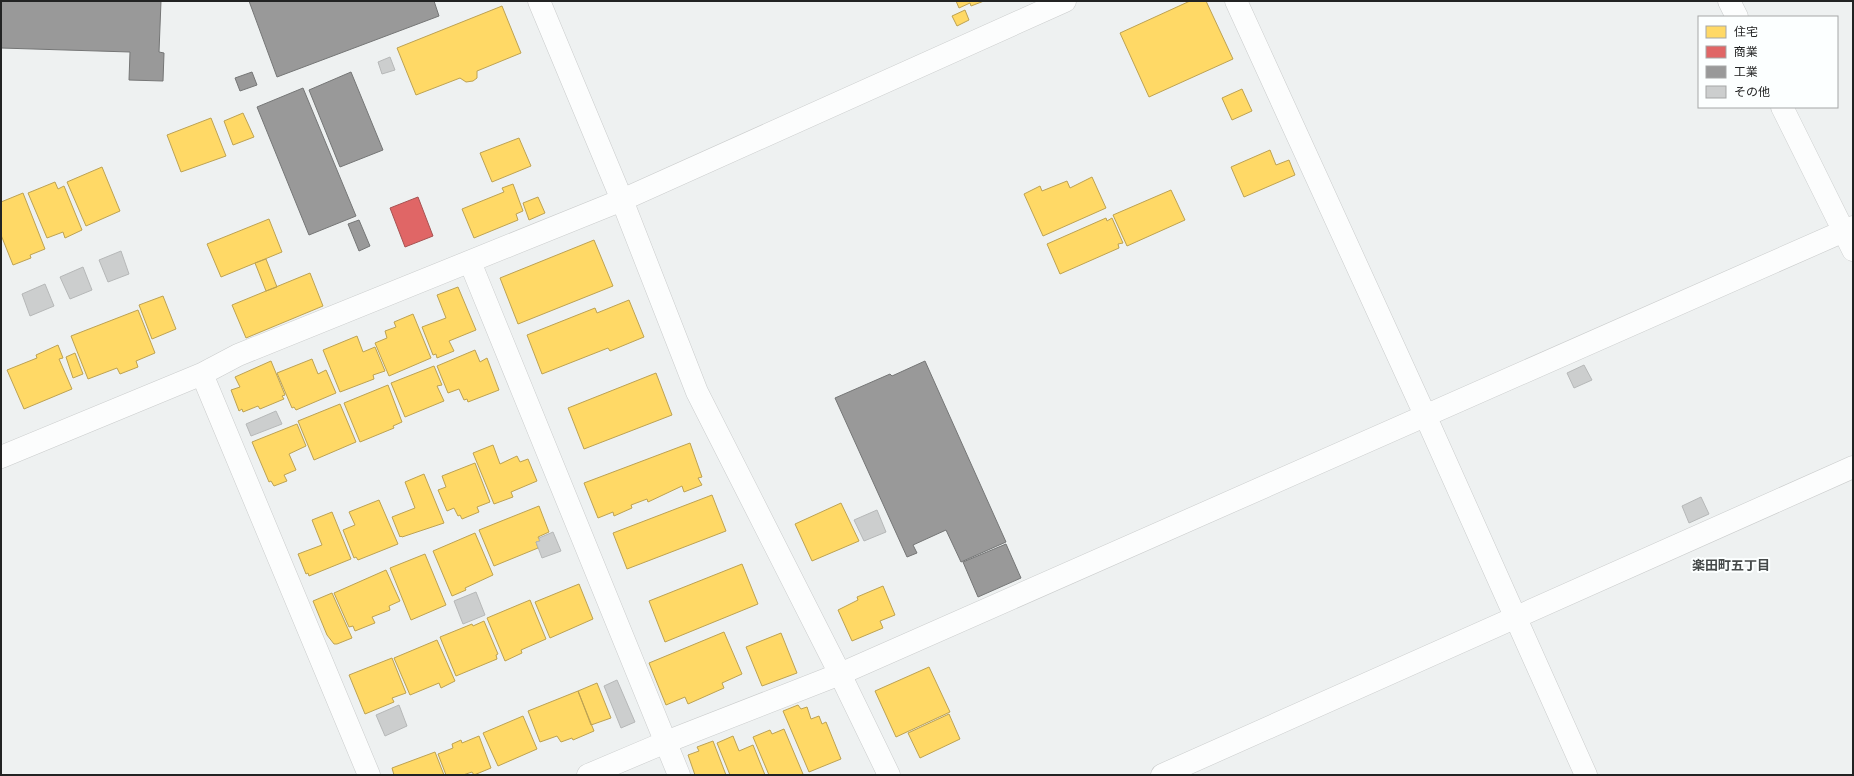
<svg xmlns="http://www.w3.org/2000/svg" width="1854" height="776" font-family="'Libre Baskerville','Noto Sans JP',serif">
  <style>
    .homes { fill: #ffd966; stroke: #bda252 }
    .shops { fill: #e06666; stroke: #a75252 }
    .industry { fill: #999; stroke: #757676 }
    .building { fill: #cccece; stroke: #b6b8b8 }
    .lines { fill: none; stroke-linecap: round; stroke-linejoin: round }
    .minor-casing { stroke: #cacccc; stroke-width: 23 }
    .minor { stroke: #fcfdfd; stroke-width: 22 }
    .labels { text-anchor: middle; stroke-width: 4; stroke-linejoin: round; paint-order: stroke }
    .neighbourhood-label { font-size: 13px; font-weight: bold; fill: #454949; stroke: #fcffff }
  </style>
  <rect width="100%" height="100%" fill="#eef1f1"/>
  <!-- homes -->
  <path class="homes" d="M956 1H984L971 6 970 3 959 8Z
    M1190 1H1206L1233 59 1149 97 1120 33Z
    M502 6 521 53 477 71V78L473 81 466 82 460 78 416 95 397 48Z
    M965 10 969 20 957 26 952 16Z
    M1242 89 1252 111 1232 120 1222 98Z
    M243 113 254 137 233 145 224 121Z
    M211 118 226 156 181 172 167 135Z
    M519 138 531 166 492 182 480 153Z
    M1270 150 1276 165 1289 160 1295 175 1244 197 1231 167Z
    M102 167 120 211 86 226 67 182Z
    M1092 177 1106 208 1043 236 1024 194 1040 186 1042 191 1067 181 1070 188Z
    M55 182 58 189 64 186 82 230 65 238 63 232 47 238 28 193Z
    M513 184 523 211 516 214 518 220 474 238 462 209 504 192 502 188Z
    M1171 190 1185 220 1127 246 1113 215Z
    M23 193 45 249 30 255 31 258 13 265 1 235V202Z
    M538 197 545 213 529 220 523 203Z
    M1106 218 1107 221 1112 218 1123 243 1118 244 1119 248 1060 274 1047 244Z
    M269 219 282 252 221 277 207 244Z
    M594 240 613 286 518 324 500 278Z
    M266 259 277 287 266 291 255 263Z
    M310 273 323 306 246 338 232 305Z
    M458 287 476 330 449 341 454 351 437 358 436 354 433 355 422 327 446 318 437 295Z
    M163 296 176 329 152 339 139 305Z
    M629 300 644 337 610 351 608 348 542 374 527 335 595 308 597 313Z
    M138 310 155 353 136 361 138 367 120 374 117 368 88 379 71 336Z
    M413 314 431 358 389 376 375 343 387 338 385 331 396 327 394 322Z
    M357 336 363 352 375 347 385 371 373 375 374 379 340 392 323 350Z
    M58 345 63 358 59 359 72 389 24 409 7 370 37 358 36 355Z
    M475 350 480 362 487 358 499 390 468 402 467 399 464 400 459 389 448 393 437 366Z
    M75 353 83 374 73 378 66 357Z
    M312 359 318 374 326 370 336 393 296 410 294 407 292 408 277 373Z
    M271 361 285 395 282 396 284 399 260 409 258 406 243 412 242 409 239 411 231 390 240 387 235 377Z
    M434 366 442 385 437 386 444 401 405 417 391 383Z
    M656 373 672 415 584 449 568 408Z
    M388 385 402 422 393 426 394 428 360 442 344 403Z
    M340 404 356 442 314 460 298 421Z
    M297 424 306 446 289 454 296 470 284 475 287 481 274 486 271 481 269 482 252 442Z
    M690 443 702 477 698 478 702 485 684 492 682 486 648 502 647 499 631 505 632 508 614 516 613 512 598 518 584 483Z
    M493 445 500 464 517 456 520 462 528 459 537 481 511 492 513 497 494 504 473 453Z
    M475 463 490 502 477 507 479 512 462 519 460 515 458 516 454 508 447 511 438 490 446 487 442 476Z
    M424 474 444 523 402 537 401 536 400 537 392 517 415 508 405 482Z
    M712 495 726 531 627 569 613 533Z
    M379 500 398 544 358 560 356 557 354 558 343 530 355 525 349 512Z
    M841 503 859 541 812 561 795 524Z
    M539 506 549 532 538 537 540 541 536 542 538 548 494 566 479 530Z
    M332 512 351 559 309 576 308 573 306 574 298 554 322 545 312 520Z
    M475 533 493 575 465 588 466 590 452 596 433 551Z
    M425 554 446 605 411 620 390 568Z
    M742 564 758 604 665 642 649 601Z
    M386 570 400 601 389 606 390 610 372 617 375 623 355 631 353 626 349 627 334 593Z
    M579 584 593 619 550 638 535 602Z
    M883 586 895 615 880 621 883 628 852 641 838 610 858 600 857 597Z
    M332 593 352 638 337 644H334L327 635 313 601Z
    M530 600 546 639 521 650 522 653 505 661 487 618Z
    M484 621 498 654 496 655 497 659 456 676 440 637 472 624 473 626Z
    M724 632 742 674 722 683 724 688 688 704 685 697 666 705 649 663Z
    M781 633 797 673 762 686 746 647Z
    M437 640 455 681 441 688 439 683 410 695 394 658Z
    M392 658 406 693 392 698 394 702 365 714 349 675Z
    M929 667 950 712 896 737 875 691Z
    M597 683 611 718 591 725 578 691Z
    M578 691 594 731 573 740 572 738 561 742 557 736 540 742 528 711Z
    M798 705 801 709 807 707 811 719 819 716 822 724 826 722 841 759 809 772 783 711Z
    M949 714 960 739 920 758 908 733Z
    M523 716 537 749 498 766 483 733Z
    M784 729 803 774 800 775H769L753 737 770 730 772 734Z
    M479 736 491 768 474 775 472 772 463 775H446L438 754 453 748 452 744 461 740 462 743Z
    M733 736 739 751 753 745 765 775H730L717 743Z
    M713 741 726 775H695L688 755 699 751 697 747Z
    M435 752 444 775H394L392 768Z"/>
  <!-- shops -->
  <path class="shops" d="M418 197 433 236 405 247 390 208Z"/>
  <!-- industry -->
  <path class="industry" d="M1 1H161L159 52 164 53 163 81 129 80 130 52 1 48Z
    M249 1H434L439 16 277 77Z
    M252 72 257 85 240 91 235 78Z
    M351 72 383 150 340 167 309 90Z
    M303 88 356 216 309 235 257 107Z
    M359 220 370 246 359 251 348 224Z
    M925 361 1006 542 961 562 946 530 913 545 917 553 907 557 835 398 890 374 892 376Z
    M1006 544 1021 578 978 597 963 562Z"/>
  <!-- building -->
  <path class="building" d="M390 57 395 70 382 74 378 62Z
    M121 251 129 274 108 282 99 260Z
    M83 267 92 290 70 299 60 277Z
    M45 284 54 306 30 316 22 294Z
    M1584 365 1592 380 1574 388 1567 373Z
    M276 411 282 424 251 436 246 424Z
    M1701 497 1709 514 1689 523 1682 506Z
    M877 510 886 532 864 541 854 520Z
    M553 532 561 551 542 558 536 542 540 541 539 538Z
    M476 592 485 615 463 624 454 601Z
    M617 680 635 722 621 728 604 686Z
    M399 705 407 726 385 736 376 715Z"/>
  <g class="lines">
    <!-- minor casing -->
    <g class="minor-casing">
      <path id="minor" d="M539 1 622 200 697 392 840 674 889 775
        M1236 1 1425 415 1586 775
        M1729 1 1737 17
        M1782 107 1853 250
        M470 262 679 775
        M202 374 369 775
        M1 457 202 374 238 355 622 200 1065 1
        M588 775 666 742 840 674 1853 227
        M1162 775 1853 467"/>
    </g>
    <!-- minor -->
    <use href="#minor" class="minor"/>
  </g>
  <g class="labels">
    <!-- neighbourhood labels -->
    <g class="neighbourhood-label">
      <text x="1731" y="570">楽田町五丁目</text>
    </g>
  </g>
  <!-- border -->
  <rect width="1854" height="776" fill="none" stroke="#222323" stroke-width="4"/>
  <!-- legend -->
  <rect x="1698" y="16" width="140" height="92" fill="#fcffff" stroke="#a5a7a7"/>
  <rect x="1706" y="26" width="20" height="12" fill="#ffd966" stroke="#a5a7a7"/>
  <text x="1734" y="36" font-size="12" fill="#222323">住宅</text>
  <rect x="1706" y="46" width="20" height="12" fill="#e06666" stroke="#a5a7a7"/>
  <text x="1734" y="56" font-size="12" fill="#222323">商業</text>
  <rect x="1706" y="66" width="20" height="12" fill="#999999" stroke="#a5a7a7"/>
  <text x="1734" y="76" font-size="12" fill="#222323">工業</text>
  <rect x="1706" y="86" width="20" height="12" fill="#cccece" stroke="#a5a7a7"/>
  <text x="1734" y="96" font-size="12" fill="#222323">その他</text>
</svg>
